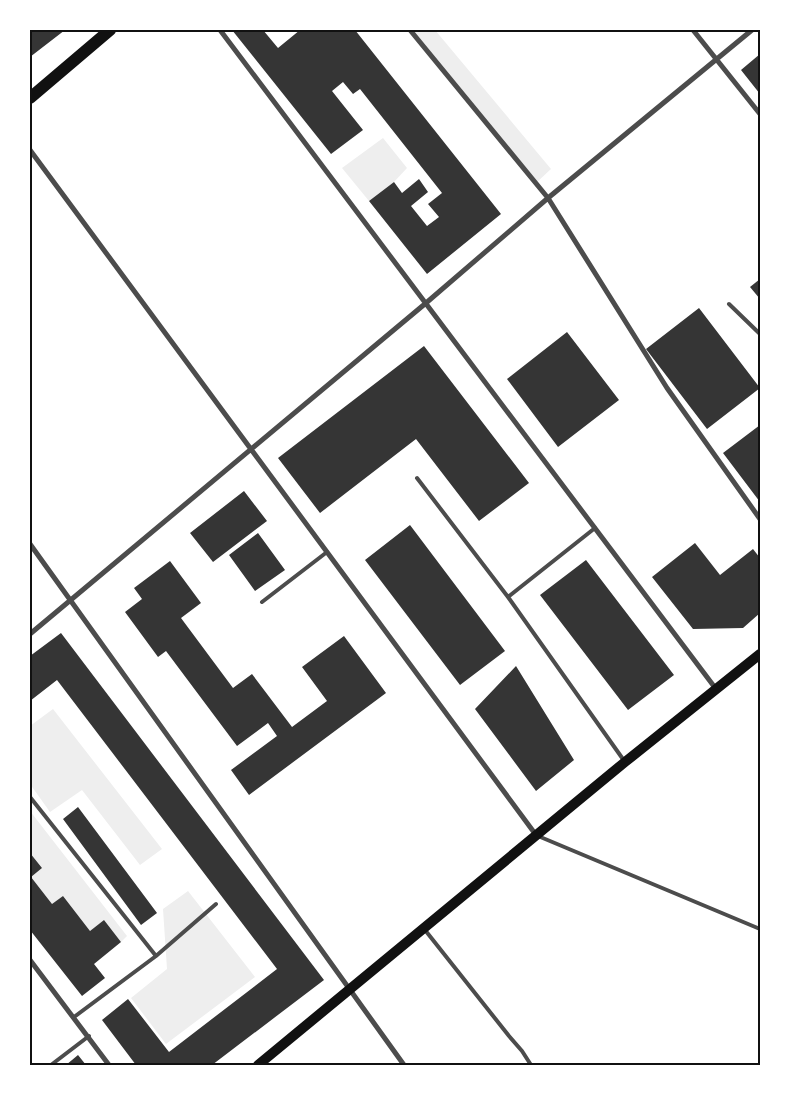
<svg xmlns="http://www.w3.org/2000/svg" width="790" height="1095" font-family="'Noto Sans',sans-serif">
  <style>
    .green { fill: #eee }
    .building { fill: #353535 }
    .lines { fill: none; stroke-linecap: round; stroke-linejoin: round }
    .service { stroke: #4c4c4c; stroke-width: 4 }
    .minor { stroke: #4c4c4c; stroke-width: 5 }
    .secondary { stroke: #111; stroke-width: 10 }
    .primary { stroke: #111; stroke-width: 12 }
    .neatline { fill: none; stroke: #111; stroke-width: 2 }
  </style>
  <rect width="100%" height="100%" fill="#fff"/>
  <!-- green -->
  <path class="green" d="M411 30H435L551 169 536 183Z
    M383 138 407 168 394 182 369 201 342 168Z
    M53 709 162 849 140 865 82 790 50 812 30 784V726Z
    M30 811 127 936 121 942 104 920 90 931 63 896 52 904 31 877 42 868 30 853Z
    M188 891 255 977 166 1044 131 998 167 969 163 909Z"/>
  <!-- building -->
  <path class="building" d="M30 30H65L30 57Z
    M232 30H263L278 48 300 30H355L501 214 427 274 369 201 394 182 402 193 419 179 428 192 411 206 427 226 439 217 428 204 442 193 360 89 353 94 343 82 332 91 363 130 331 154Z
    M760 54V94L741 70Z
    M760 279V299L750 287Z
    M699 308 760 388 707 429 646 349Z
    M567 332 619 400 558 447 507 379Z
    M424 346 529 483 479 521 416 439 320 513 278 458Z
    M760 425V502L723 453Z
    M244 491 267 521 213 562 190 533Z
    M410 525 505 651 460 685 365 560Z
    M258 533 285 570 255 591 229 555Z
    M695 543 720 575 753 549 760 558V613L743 628 693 629 652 577Z
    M586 560 674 675 628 710 540 595Z
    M170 561 201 603 181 618 233 688 252 674 292 727 327 701 302 667 344 636 386 693 249 795 231 770 277 736 268 723 237 746 166 651 158 657 125 612 142 599 134 588Z
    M61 633 324 980 212 1065H136L102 1020 128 999 169 1052 277 969 57 680 30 701V656Z
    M516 666 574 760 536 791 475 709Z
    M78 807 157 913 141 925 63 819Z
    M30 853 42 868 31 877 52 904 63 896 90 931 104 920 121 942 94 964 105 978 82 996 30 930Z
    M78 1055 86 1065H66Z"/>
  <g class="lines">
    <!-- service -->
    <path class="service" d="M729 304 760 334
      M417 478 508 597 625 762
      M508 597 595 528
      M262 602 327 552
      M30 797 156 956 74 1017
      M538 836 760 929
      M425 930 509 1036 522 1051 531 1065
      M156 956 216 904
      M51 1065 89 1036"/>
    <!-- minor -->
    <path class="minor" d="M220 30 716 689
      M410 30 548 198 667 388 760 519
      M693 30 760 114
      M30 150 536 835
      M30 544 404 1065
      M30 634 426 303 548 198 752 30
      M30 960 109 1065"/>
    <!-- secondary -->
    <path class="secondary" d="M258 1065 625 762 760 654"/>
    <!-- primary -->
    <path class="primary" d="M30 98 110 30"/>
  </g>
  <!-- border -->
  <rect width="790" height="1095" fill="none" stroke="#ffffff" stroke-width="62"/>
  <rect x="31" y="31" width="728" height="1033" class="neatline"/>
</svg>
